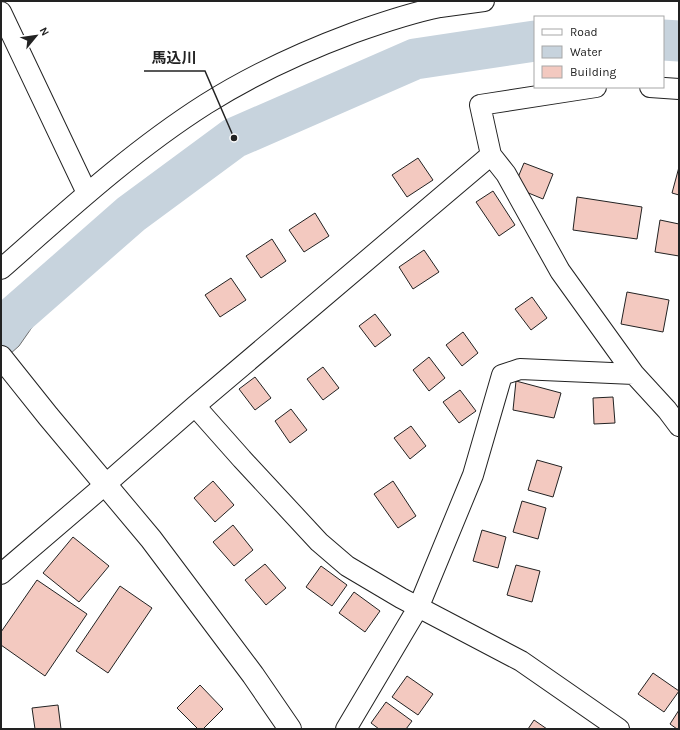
<svg xmlns="http://www.w3.org/2000/svg" width="680" height="730" font-family="Karla,'Noto Sans JP',sans-serif">
  <style>
    .water { fill: #c7d3dd; stroke: #6f6f6f }
    .lines { fill: none; stroke-linecap: round; stroke-linejoin: round }
    .river { stroke: #c7d3dd; stroke-width: 41 }
    .building { fill: #f3c9c0; stroke: #222 }
    .minor-casing { stroke: #222; stroke-width: 22 }
    .tertiary-casing { stroke: #222; stroke-width: 24 }
    .minor { stroke: #fff; stroke-width: 20 }
    .tertiary { stroke: #fff; stroke-width: 22 }
    .leader { fill: none; stroke: #222; stroke-width: 1.5 }
    .callout-dot { fill: #222; stroke: #fff; stroke-width: 1.5 }
    .callout-label { font-size: 15px; text-anchor: middle; font-weight: bold; fill: #222; stroke: #fff; stroke-width: 3; stroke-linejoin: round; paint-order: stroke }
  </style>
  <rect width="100%" height="100%" fill="#fff"/>
  <!-- water -->
  <path class="water" d="M81 257 19 346 1 362V302Z"/>
  <g class="lines">
    <!-- river -->
    <path class="river" d="M663 40 679 41
      M1 328 131 214 234 138 415 59 535 41"/>
  </g>
  <!-- building -->
  <path class="building" d="M418 158 433 180 407 197 392 175Z
    M524 163 553 174 543 199 514 187Z
    M679 167V195L672 193Z
    M493 191 515 225 499 236 476 202Z
    M577 197 642 207 637 239 573 230Z
    M315 213 329 236 304 252 289 230Z
    M660 220 679 224V256L655 252Z
    M272 239 286 261 261 278 246 256Z
    M424 250 439 272 413 289 399 267Z
    M231 278 246 300 220 317 205 295Z
    M627 292 669 300 663 332 621 324Z
    M532 297 547 318 531 330 515 309Z
    M375 314 391 335 375 347 359 326Z
    M463 332 478 353 462 366 446 345Z
    M429 357 445 378 429 391 413 370Z
    M323 367 339 388 323 400 307 379Z
    M255 377 271 398 255 410 239 389Z
    M516 381 561 393 554 418 513 410Z
    M460 390 476 411 459 423 443 402Z
    M613 397 615 423 594 424 593 398Z
    M291 409 307 430 290 443 275 421Z
    M411 426 426 446 410 459 394 438Z
    M537 460 562 467 553 497 528 490Z
    M213 481 234 505 215 522 194 498Z
    M393 481 416 516 398 528 374 494Z
    M522 501 546 508 538 539 513 532Z
    M233 525 253 550 234 566 213 542Z
    M482 530 506 537 498 568 473 561Z
    M73 537 109 566 79 602 43 573Z
    M265 564 286 588 266 605 245 580Z
    M516 565 540 571 532 602 507 595Z
    M321 566 347 585 332 606 306 587Z
    M37 580 87 614 45 676 1 645V632Z
    M120 586 152 608 108 673 76 651Z
    M354 592 380 611 365 632 339 613Z
    M653 673 679 691 664 712 638 694Z
    M407 676 433 694 418 715 392 697Z
    M200 685 223 709 203 729H198L177 708Z
    M386 702 412 721 406 729H379L371 723Z
    M58 705 61 729H35L32 708Z
    M679 710V729H677L670 724Z
    M534 720 547 729H528Z"/>
  <g class="lines">
    <!-- minor casing -->
    <g class="minor-casing">
      <path id="minor" d="M1 12 87 193
        M650 87 679 89
        M491 155 480 105 596 87
        M1 269C67 211 132 151 206 104 252 75 302 52 353 33 381 23 410 13 440 7 454 5 470 3 484 1
        M195 406 242 459 319 542 347 566 401 598 521 661 619 729
        M1 574 106 484 195 406 491 155 506 174 560 271 634 374 667 410 679 426
        M346 729 419 606 473 475 502 375 520 369 634 374"/>
    </g>
    <!-- tertiary casing -->
    <g class="tertiary-casing">
      <path id="tertiary" d="M1 357 48 416 151 539 253 675 290 729"/>
    </g>
    <!-- minor -->
    <use href="#minor" class="minor"/>
    <!-- tertiary -->
    <use href="#tertiary" class="tertiary"/>
  </g>
  <!-- callouts -->
  <path class="leader" d="M234 138L205 71H144"/>
  <circle class="callout-dot" cx="234" cy="138" r="4"/>
  <g class="callout-label">
    <text x="174" y="63">馬込川</text>
  </g>
  <!-- border -->
  <rect width="680" height="730" fill="none" stroke="#222222" stroke-width="4"/>
  <!-- legend -->
  <rect x="534" y="16" width="130" height="72" fill="#ffffff" stroke="#a7a7a7"/>
  <rect x="542" y="29" width="20" height="6" fill="#ffffff" stroke="#a7a7a7"/>
  <text x="570" y="36" font-size="12" fill="#222222">Road</text>
  <rect x="542" y="46" width="20" height="12" fill="#c7d3dd" stroke="#a7a7a7"/>
  <text x="570" y="56" font-size="12" fill="#222222">Water</text>
  <rect x="542" y="66" width="20" height="12" fill="#f3c9c0" stroke="#a7a7a7"/>
  <text x="570" y="76" font-size="12" fill="#222222">Building</text>
  <!-- north arrow -->
  <g transform="translate(36 36) rotate(61)" stroke="#ffffff" stroke-width="3" paint-order="stroke">
  <path d="M0-3L7 15L0 10L-7 15Z" fill="#222222"/>
  <text y="-6" font-size="11" font-weight="bold" text-anchor="middle" fill="#222222">N</text>
  </g>
</svg>
